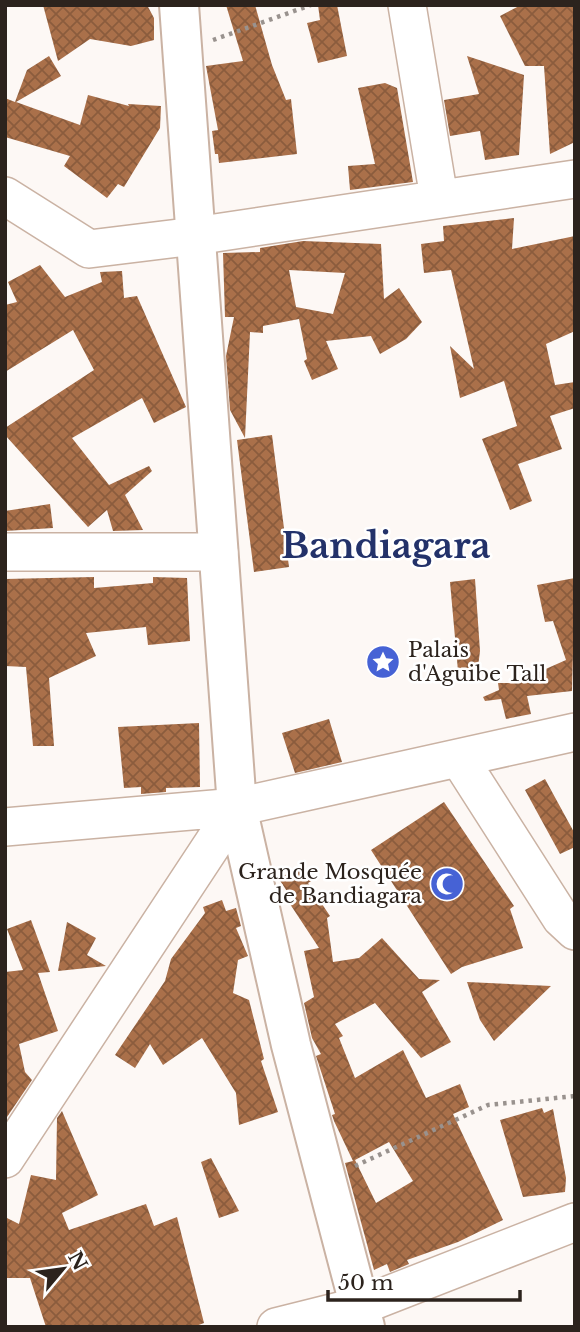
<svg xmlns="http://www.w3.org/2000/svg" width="580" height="1332" font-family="'Libre Baskerville',serif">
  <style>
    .building { fill: url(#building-cross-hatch); fill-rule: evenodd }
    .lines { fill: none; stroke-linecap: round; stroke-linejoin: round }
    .minor-casing { stroke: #cab2a3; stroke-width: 40 }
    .major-casing { stroke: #cab2a3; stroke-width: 42 }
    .path { stroke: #99928e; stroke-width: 4.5; stroke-dasharray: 3.5 5; stroke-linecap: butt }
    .minor { stroke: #fff; stroke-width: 37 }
    .major { stroke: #fff; stroke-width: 38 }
    .labels { text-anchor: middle; stroke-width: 5; stroke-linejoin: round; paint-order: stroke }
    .poi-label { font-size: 21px; fill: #2c231d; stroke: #fff; text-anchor: start }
    .town-label { font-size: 35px; font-weight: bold; fill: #23326a; stroke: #fff }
  </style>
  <defs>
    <pattern id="building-cross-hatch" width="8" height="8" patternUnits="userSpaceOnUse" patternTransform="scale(1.75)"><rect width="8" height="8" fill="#aa704a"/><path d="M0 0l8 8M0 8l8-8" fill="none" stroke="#8b5c3d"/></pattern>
  </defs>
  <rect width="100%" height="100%" fill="#fdf8f5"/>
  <!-- building -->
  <path class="building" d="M43 5H147L154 18V40L131 46 90 39 58 61Z
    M226 5H255L272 65 286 100 291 99 297 154 219 163 218 154H215L212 131 218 130 206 66 243 61Z
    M318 5H337L347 56 318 63 307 23 320 20Z
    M521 5H575V142L550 154 544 66H525L500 16Z
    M49 56 61 76 16 102 80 125 88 95 129 106 128 104 161 106 160 128 124 187 118 184 107 198 64 166 70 156 5 137V98L15 102 27 70Z
    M467 56 524 75 519 155 485 160 480 131 450 136 444 100 479 94Z
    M385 83 397 88 413 182 350 190 348 166 375 164 358 88Z
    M514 218 512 249 575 236V331L546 344 555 385 575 382V408L550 416 562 449 518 464 532 501 510 510 482 439 517 426 504 381 460 398 450 346 474 369 451 270 424 273 421 244 444 241 443 226Z
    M303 241 381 244 384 299 399 288 422 322 406 339 380 354 371 336 326 341 338 369 312 380 304 361 307 359 299 319 263 326V333L250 332 245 438 230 410 226 356 234 317H225L223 253 260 252V248ZM289 270 345 273 333 314 296 307Z
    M40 265 65 297 102 282 100 272 122 271 124 298 137 296 186 407 154 423 142 398 72 438 109 485 149 466 152 471 125 495 143 530 113 531 107 510 88 527 5 435V428L94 370 73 330 5 372V305L17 302 8 282Z
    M272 435 289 567 254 572 237 440Z
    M50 504 53 528 5 531V511Z
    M94 577V588L153 583V577L187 578 190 641 148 645 146 627 86 633 96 656 49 678 54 746H33L26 667 5 666V579Z
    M575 578 572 691 527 696 531 714 506 719 501 699 485 701 483 697 499 690 498 683H514L566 660 553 621 545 622 537 585Z
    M475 579 480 651 478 667 458 671 450 582Z
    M329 719 342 762 295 773 282 733Z
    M199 723 200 787 166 788V792L141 794V787L124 788 118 727Z
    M545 779 575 834V847L560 854 525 790Z
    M444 802 514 906 510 909 523 948 462 967 451 974 371 850Z
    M302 864 313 880 308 883 330 916 327 918 333 962 359 958 382 938 419 979 440 980 422 992 451 1042 421 1058 375 1003 335 1024 343 1036 339 1038 355 1078 403 1050 426 1098 460 1084 469 1107 453 1114 503 1220 458 1242 407 1260 409 1264 390 1272 387 1264 374 1270 345 1163 353 1161 334 1121 332 1115 335 1114 316 1056 321 1054 312 1038 304 1003 314 997 304 951 319 948 290 904 294 902 279 879ZM389 1142 413 1181 376 1203 355 1160Z
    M222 900 226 911 236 908 241 926 236 928 248 956 238 960 233 993 249 1000 264 1059 261 1061 278 1112 239 1125 236 1093 202 1038 163 1065 150 1044 135 1068 115 1055 165 981 171 959 205 913 203 907Z
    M31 920 50 972 38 973 58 1031 19 1044 25 1072 32 1080 5 1120V972L23 970 7 929Z
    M67 922 96 938 87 955 106 966 58 971Z
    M467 982 551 986 494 1041 480 1020Z
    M542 1108 544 1113 553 1109 566 1178 565 1192 523 1197 500 1120Z
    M62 1111 98 1195 62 1213 69 1230 146 1204 154 1226 177 1217 204 1323 193 1327H46L30 1278H5V1217L19 1224 31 1175 56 1180 57 1118Z
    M211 1158 239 1211 219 1218 201 1162Z"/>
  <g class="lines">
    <!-- minor casing -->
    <g class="minor-casing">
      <path id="minor" d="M407 5 439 198
        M5 196 89 249 195 236 575 179
        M5 552H219
        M460 760 561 918 575 931
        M5 827 237 807 575 732
        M5 1159 237 807
        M276 1327 360 1306 575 1222"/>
    </g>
    <!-- major casing -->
    <g class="major-casing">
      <path id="major" d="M179 5 237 807 291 1045 365 1327"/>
    </g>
    <!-- path -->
    <path class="path" d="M213 40 311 5
      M355 1166 488 1105 575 1096"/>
    <!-- minor -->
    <use href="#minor" class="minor"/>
    <!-- major -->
    <use href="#major" class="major"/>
  </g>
  <!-- icons -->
  <defs>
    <g id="sight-disc" transform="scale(1.75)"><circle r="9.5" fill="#4662d5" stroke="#fff"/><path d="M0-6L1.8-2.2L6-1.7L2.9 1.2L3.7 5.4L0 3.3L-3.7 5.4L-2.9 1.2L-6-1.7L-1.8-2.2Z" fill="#fff"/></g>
    <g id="mosque-disc" transform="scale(1.75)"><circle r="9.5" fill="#4662d5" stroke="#fff"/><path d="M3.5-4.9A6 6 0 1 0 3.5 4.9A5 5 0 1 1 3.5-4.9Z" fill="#fff"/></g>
  </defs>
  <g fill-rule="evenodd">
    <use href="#sight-disc" x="383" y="662"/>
    <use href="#mosque-disc" x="447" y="884"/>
  </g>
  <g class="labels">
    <!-- poi labels -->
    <g class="poi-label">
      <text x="408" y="657">Palais<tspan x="408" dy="24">d'Aguibe Tall</tspan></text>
      <text x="422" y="879" text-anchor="end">Grande Mosquée<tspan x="422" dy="24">de Bandiagara</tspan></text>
    </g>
    <!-- town labels -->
    <g class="town-label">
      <text x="386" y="558">Bandiagara</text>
    </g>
  </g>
  <!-- border -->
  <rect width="580" height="1332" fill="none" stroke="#2c231d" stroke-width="14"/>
  <!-- north arrow -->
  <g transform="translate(63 1269) rotate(61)" stroke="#ffffff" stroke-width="5" paint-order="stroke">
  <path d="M0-5L12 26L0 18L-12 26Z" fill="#2c231d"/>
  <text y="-10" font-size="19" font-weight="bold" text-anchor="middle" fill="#2c231d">N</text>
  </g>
  <!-- scale -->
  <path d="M328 1290v10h192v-10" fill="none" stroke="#2c231d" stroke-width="3.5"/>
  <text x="338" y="1290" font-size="21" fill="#2c231d" stroke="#ffffff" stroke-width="5" paint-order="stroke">50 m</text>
</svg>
